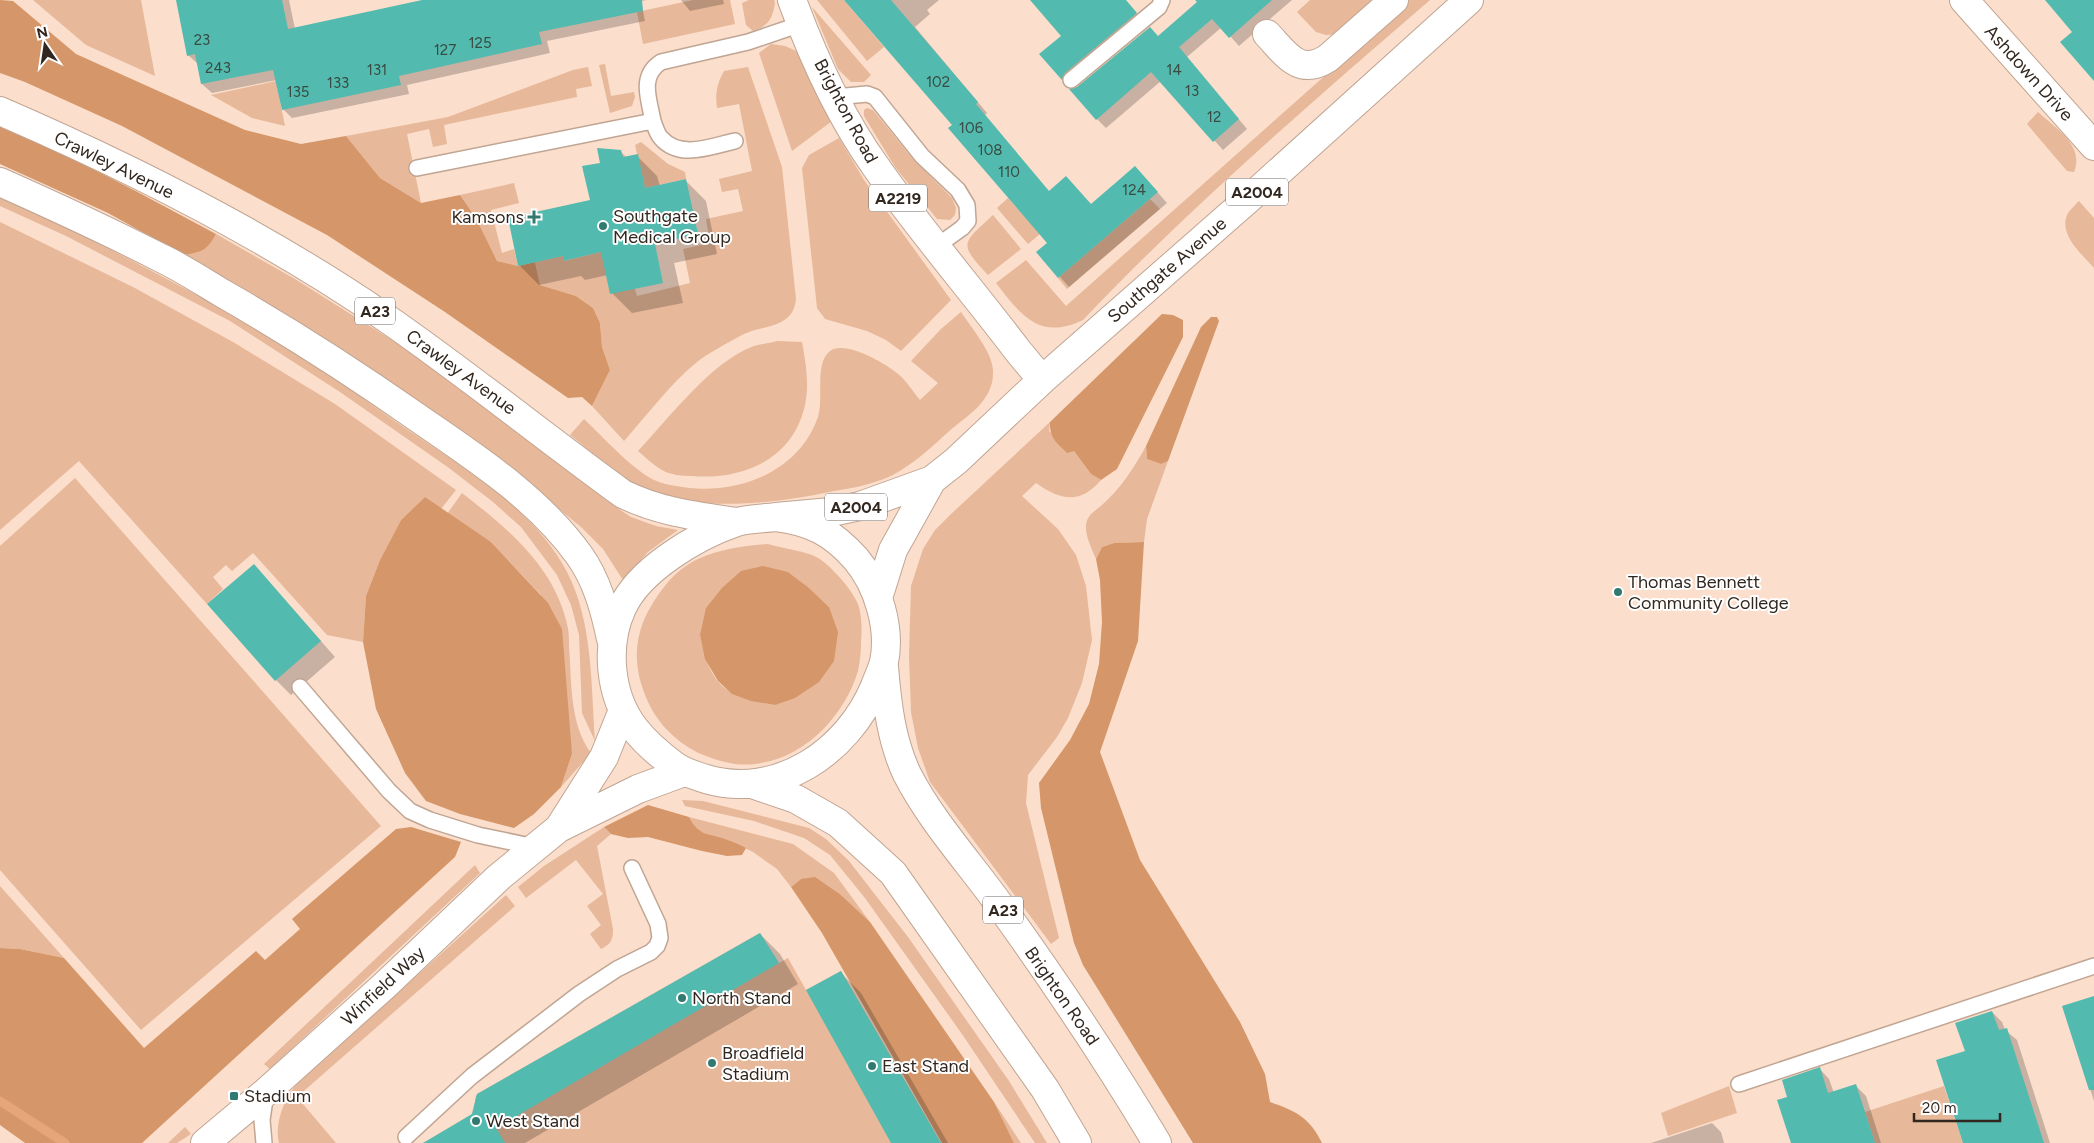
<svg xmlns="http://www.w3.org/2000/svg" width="2094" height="1143" font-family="Figtree,sans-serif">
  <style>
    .green { fill: #e7b899; fill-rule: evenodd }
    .forest { fill: #d59669 }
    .shadow { fill: #0003 }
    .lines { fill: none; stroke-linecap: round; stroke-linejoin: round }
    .stream { stroke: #e6a679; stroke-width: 9 }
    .building { fill: #52baaf }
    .lane-casing { stroke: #c0a593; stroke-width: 18 }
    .street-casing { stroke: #c0a593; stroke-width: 30 }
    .secondary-casing { stroke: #c0a593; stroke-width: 30 }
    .primary-casing { stroke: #c0a593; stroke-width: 30 }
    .lane { stroke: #fff; stroke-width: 15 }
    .street { stroke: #fff; stroke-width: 28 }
    .secondary { stroke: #fff; stroke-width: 28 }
    .primary { stroke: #fff; stroke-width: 28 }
    .poi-dot { fill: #327972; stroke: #fff; stroke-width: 2 }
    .labels { text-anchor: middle; stroke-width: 4; stroke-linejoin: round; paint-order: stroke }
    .number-label { font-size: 15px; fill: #394c43 }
    .shield { fill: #fff; stroke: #6f6862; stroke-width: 1 }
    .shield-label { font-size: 16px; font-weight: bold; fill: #31271f }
    .street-label { font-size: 18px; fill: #31271f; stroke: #fff }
    .poi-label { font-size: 18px; fill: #31271f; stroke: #fff; text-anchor: start }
  </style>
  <rect width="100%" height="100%" fill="#fbdecb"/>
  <!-- green -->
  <path class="green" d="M33 0H141L155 76 86 45Z
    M693 0H730L735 24 643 44 637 12Z
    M749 0H774L775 2C773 19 768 26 753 31L746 25 742 3Z
    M817 0H844L884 47 867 61Z
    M1310 0H1385L1339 34 1326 35 1316 32 1297 12Z
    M1410 0H1430C1311 103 1191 206 1083 320 1039 341 1021 315 996 283L1026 260 1066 306Z
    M812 7 871 75 864 82H851L838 69Z
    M771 44 785 46 796 51 832 121 792 151 759 53Z
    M605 64 611 96 634 92 635 97 632 106 610 113 599 65Z
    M588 67 592 86 576 89 577 97 444 125 447 144 433 147 429 129 407 134 421 203 380 178 346 136 448 117 573 70Z
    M748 67 782 167 796 299C793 330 762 324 740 336 726 344 710 352 697 362 670 384 648 414 624 441L592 406 610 370 602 347 600 323 593 308 576 296 540 285 535 262 563 256 564 261 601 252 635 289 637 296 690 283 683 249 710 243 706 219 743 211 738 189 722 192 719 179 752 171 739 104 717 108C715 93 717 84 724 71Z
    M276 81 285 126 252 118 211 95Z
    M867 108 873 110 912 158 952 198 956 208 955 215 950 220 937 219 895 167 864 116V110Z
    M2038 112C2055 128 2085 145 2074 172L2067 171 2027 124Z
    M839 138 864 180 951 300 901 351 886 340 867 331 825 319 817 308 802 168 809 155Z
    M641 142 668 164 685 172 686 179 645 188 635 145Z
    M514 183 519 203 491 210 502 253 514 249 518 266 497 261 476 218 460 195Z
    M0 197C102 243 202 295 298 354 335 377 371 405 408 430 464 468 535 510 567 572 593 622 591 685 595 741L582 713 579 635 571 605 557 575 521 527 493 502 449 468 340 392 230 321 66 236 0 206Z
    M1008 198 1040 234 1028 244 997 208Z
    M1150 199 1160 209 1067 289 1058 278Z
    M2079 201 2094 218V268C2082 254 2057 234 2068 213 2071 209 2076 204 2079 201Z
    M993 215 1021 249 988 275C958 243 962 244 993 215Z
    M0 222 133 287 233 342 335 404 456 490 441 509 425 497 401 520 380 560 366 596 363 642 327 635 253 553 232 571 226 565 213 577 223 589 207 604 79 461 0 530Z
    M216 234 295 279 414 354 522 434 610 503 631 517 656 526 678 530 648 552 623 580 603 549 581 527 493 455 331 343 184 255C202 252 207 251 216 234Z
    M961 312C971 327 993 353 993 371 994 398 973 412 954 427 932 446 909 470 881 480 865 486 846 489 829 492 776 503 710 511 657 494 624 483 597 456 570 435L584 419C603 437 630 467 652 479 664 485 676 486 689 488 742 493 799 471 818 417 824 398 814 363 830 351 845 340 885 363 898 374 907 381 913 392 920 400L938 383 911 361 941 329Z
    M777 341 802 342C807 369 811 395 800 421 783 464 735 480 692 476 683 476 670 475 662 470 653 465 645 457 638 451 669 418 712 361 754 346 762 344 770 343 777 341Z
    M1050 422 1049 431 1074 451 1091 474 1101 480C1080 505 1060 500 1036 483L1022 496 1058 529 1076 555 1086 586 1092 640 1082 683 1068 718 1057 737 1028 775 1026 803 1059 938 1051 944 930 782 918 748 911 712 909 656 911 586 923 549 935 530 950 515Z
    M1146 446 1147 459 1161 464 1168 461 1147 519 1144 542 1114 543 1102 547 1096 559C1092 549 1085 536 1086 525 1087 515 1095 511 1102 505 1121 488 1134 468 1146 446Z
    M75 478 381 826 141 1030 0 870V546Z
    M462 493C507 528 554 566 567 624 569 631 569 639 569 647 572 682 569 723 591 753L561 787 572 754 541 595 491 542 447 514Z
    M768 544C782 548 798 550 812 555 824 560 833 570 841 579 847 586 854 595 858 604 862 616 862 629 861 641 861 651 860 662 858 671 845 714 807 756 761 763 742 767 724 763 706 756 682 747 660 727 649 704 629 662 634 627 661 591 670 578 683 566 698 559 719 549 745 546 768 544ZM788 572 808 587 829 607 775 705C724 696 711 687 700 635Z
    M682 800 703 801 809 828 826 839 849 861 908 937 1009 1081 1047 1143H1035L962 1034 865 898 830 855 804 838 754 821 685 806Z
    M689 817 793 844 834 873 870 922 841 895 801 879 791 887 777 869 753 852 728 840 710 836 695 829Z
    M604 827 611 834 597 846 613 929C613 940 611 944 601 949L590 934 601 925 587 906 603 894 576 860 526 898 518 887 544 866Z
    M475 865 480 873 270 1069 264 1064Z
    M0 886 64 958 20 949 0 948Z
    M506 895 515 906 297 1097 336 1143H279C274 1125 284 1099 296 1085Z
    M760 933 779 963 788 958 806 990 841 971 941 1143H447L472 1114 477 1094Z
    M1729 1086 1737 1113 1668 1136 1661 1113Z
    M1944 1086 1963 1143H1875L1865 1112Z
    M994 1102 1021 1143H1014Z
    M185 1127 191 1134 177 1143H168Z"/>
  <!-- forest -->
  <path class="forest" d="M0 0 13 1 76 54 245 130 301 144 346 136 380 178 421 203 460 195 476 218 497 261 518 266 535 262 540 285 576 296 593 308 600 323 602 347 610 370 592 406 582 397 568 398 445 312 327 235 122 126 25 82 0 73Z
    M0 126C75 157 145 196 216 234 207 251 202 252 184 255L108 213 0 164Z
    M1162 314 1173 315 1183 320V337L1117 469 1101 480 1091 474 1074 451 1067 453C1057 443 1049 438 1050 422Z
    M1211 317H1217L1219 321 1168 461 1161 464 1147 459 1146 446 1201 327Z
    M425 497 491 542 548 603 562 629 572 754 561 787 534 814 514 828 460 814 426 801 405 773 376 709 363 642 366 596 380 560 401 520Z
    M1144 542 1138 641 1100 752 1140 860 1240 1022 1265 1074 1270 1102C1296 1111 1310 1118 1322 1143H1193L1083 965 1074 943 1041 808 1039 783 1070 740 1089 704 1099 664 1102 622 1100 580 1096 559 1102 547 1114 543Z
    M763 566 788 572 808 587 829 607 838 632 834 661 819 682 795 698 775 705 751 701 732 694 718 681 705 659 700 635 706 608 722 588 741 571Z
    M648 805 689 817C699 837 709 833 728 840 734 842 740 845 746 848L742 855 727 856 702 851 648 837 628 838 611 834 604 827Z
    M411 827 461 842 455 857 142 1143H25L0 1125V948L20 949 64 958 144 1048 256 951 265 960 300 929 292 919 396 829Z
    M815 877 841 895 870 922 994 1102 1014 1143H942L822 933 791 887 801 879Z"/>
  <!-- shadow -->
  <path class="shadow" d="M177 0H289L295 29 428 0H647L641 1 645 21 547 41 550 53 407 85 409 94 292 118 283 109 277 80 212 93 202 84 198 64 188 55Z
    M681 0H723L724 4 690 11Z
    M846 0H939L927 10 930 14 915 27 987 113 985 115 1049 192 1091 205 1145 178 1167 203 1069 287 1038 252 1049 243 953 125Z
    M1033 0H1125L1144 22 1070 87 1041 55 1063 36Z
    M1201 0H1292L1239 46 1222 27 1187 57 1247 129 1223 150 1161 81 1106 128 1097 119 1078 88 1158 37Z
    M621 152 627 158 637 156 657 176 660 186 686 181 706 201 717 254 674 263 683 303 632 313 612 293 608 275 585 280 581 276 539 285 519 265 591 201 601 164Z
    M254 565 335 657 291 695 276 680Z
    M760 934 780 954 798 984 525 1143H449L473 1115 476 1096Z
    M841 973 861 993 948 1143H892Z
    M2094 998V1101L2064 1007Z
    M1992 1012 2002 1022 2005 1030 2017 1040 2050 1143H1964L1966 1052Z
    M1819 1068 1829 1079 1834 1093 1856 1086 1866 1096 1881 1143H1792L1789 1097Z
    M1712 1123 1721 1132 1724 1143H1651Z"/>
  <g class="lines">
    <!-- stream -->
    <path class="stream" d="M0 1101 65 1143"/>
  </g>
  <!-- building -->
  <path class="building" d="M176 0H282L288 29 422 0H642L643 11 539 32 542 44 399 76 401 85 282 110 273 70 201 84 195 54 187 56Z
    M844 0H891L978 102 976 104 1049 191 1066 176 1091 204 1135 166 1158 192 1058 278 1036 252 1047 243 948 128 952 125Z
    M1030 0H1126L1137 13 1065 73 1062 80 1039 54 1061 36Z
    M1195 0H1272L1229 38 1212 19 1179 47 1239 119 1213 142 1151 72 1096 120 1069 89 1077 87 1150 27 1158 36 1197 2Z
    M2045 0H2094V81L2060 42 2072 32Z
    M597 148 621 150 623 157 638 154 645 188 686 179 698 234 655 244 663 283 610 294 601 252 563 261V256L518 266 508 218 590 200 582 166 600 163Z
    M254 564 321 641 275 681 207 604Z
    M760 933 779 963 496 1128 505 1143H423L472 1114 477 1094Z
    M841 971 941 1143H891L806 990Z
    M2094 996V1090H2089L2062 1006Z
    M1992 1011 1999 1030 2007 1028 2044 1143H1963L1936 1060 1965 1051 1955 1023Z
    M1820 1067 1828 1093 1856 1084 1875 1143H1791L1777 1100 1787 1097 1782 1080Z"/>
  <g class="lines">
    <!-- lane casing -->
    <g class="lane-casing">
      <path id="lane" d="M1071 80 1159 7 1162 0
        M835 97 867 94 875 97 922 156 958 190 967 205 968 221 962 228 937 246
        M653 121C655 126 657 134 661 138 680 160 712 146 735 141
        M417 168 653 121C649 99 639 76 661 62L748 42 801 24
        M300 687 389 791 410 811 430 820 478 835 535 847
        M1739 1084 2094 966
        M406 1137 472 1076 579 994 617 969 651 952 657 946 660 938 658 924 632 868
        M264 1143 262 1120 266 1092"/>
    </g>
    <!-- street casing -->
    <g class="street-casing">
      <path id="street" d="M1267 34C1286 54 1299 77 1328 58L1394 0
        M559 828 604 757 623 710
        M205 1143 266 1092 384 986 499 877 559 828 638 789 684 772"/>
    </g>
    <!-- secondary casing -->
    <g class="secondary-casing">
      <path id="secondary" d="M1964 0 2094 146"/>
    </g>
    <!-- primary casing -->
    <g class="primary-casing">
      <path id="primary" d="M792 0C813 57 840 117 876 167 920 230 971 289 1018 351L1042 380
        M0 111C132 168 268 237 386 318 467 374 543 436 623 494 660 512 696 516 736 522
        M0 182C54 206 108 231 161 258 182 268 202 281 222 293 290 332 354 373 418 418 476 458 538 498 579 555 597 580 605 610 611 639
        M776 517 831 512 860 506 932 480 956 461 1042 380 1262 187 1469 0
        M776 517C811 521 833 533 856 559 878 585 891 628 884 662 882 670 878 678 875 686 848 752 777 800 706 779 694 775 685 773 675 766 660 755 646 743 635 729 609 696 605 645 622 608 639 570 696 536 734 523 747 518 763 519 776 517Z
        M878 598 893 550 932 480
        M884 667C887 703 891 740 907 774 930 819 966 859 996 900 1053 979 1107 1059 1157 1143
        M752 784 796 799 838 823 893 873 1045 1089 1077 1143"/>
    </g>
    <!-- lane -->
    <use href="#lane" class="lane"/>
    <!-- street -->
    <use href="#street" class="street"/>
    <!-- secondary -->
    <use href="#secondary" class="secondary"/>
    <!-- primary -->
    <use href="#primary" class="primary"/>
  </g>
  <!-- markers -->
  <g class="poi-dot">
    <path d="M531.5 209.5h5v5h5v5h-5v5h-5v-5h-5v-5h5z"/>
    <circle cx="603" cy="226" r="5"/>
    <circle cx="1618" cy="592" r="5"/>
    <circle cx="682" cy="998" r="5"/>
    <circle cx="712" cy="1063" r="5"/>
    <circle cx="872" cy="1066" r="5"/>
    <rect x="229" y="1091" width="10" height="10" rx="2.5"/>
    <circle cx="476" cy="1121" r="5"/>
  </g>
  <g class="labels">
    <!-- number labels -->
    <g class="number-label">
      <text x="202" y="45">23</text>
      <text x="480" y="48">125</text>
      <text x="445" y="55">127</text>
      <text x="218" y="73">243</text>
      <text x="377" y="75">131</text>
      <text x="1174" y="75">14</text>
      <text x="938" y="87">102</text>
      <text x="338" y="88">133</text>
      <text x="1192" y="96">13</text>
      <text x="298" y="97">135</text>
      <text x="1214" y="122">12</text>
      <text x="971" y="133">106</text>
      <text x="990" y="155">108</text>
      <text x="1009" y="177">110</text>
      <text x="1134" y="195">124</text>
    </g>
    <!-- shield labels -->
    <g class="shield">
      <rect x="1226" y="178.5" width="62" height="27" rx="4"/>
      <rect x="869" y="184.5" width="58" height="27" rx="4"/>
      <rect x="355" y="297.5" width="40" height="27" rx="4"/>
      <rect x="825" y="493.5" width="62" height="27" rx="4"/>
      <rect x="983" y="896.5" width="40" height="27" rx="4"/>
    </g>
    <g class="shield-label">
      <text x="1257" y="198">A2004</text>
      <text x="898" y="204">A2219</text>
      <text x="375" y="317">A23</text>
      <text x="856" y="513">A2004</text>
      <text x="1003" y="916">A23</text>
    </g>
    <!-- street labels -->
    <g class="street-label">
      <text transform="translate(2029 73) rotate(48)" y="6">Ashdown Drive</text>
      <text transform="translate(846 111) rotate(62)" y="6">Brighton Road</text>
      <text transform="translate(114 165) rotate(26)" y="6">Crawley Avenue</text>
      <text transform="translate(1167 270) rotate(-41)" y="6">Southgate Avenue</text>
      <text transform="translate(461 372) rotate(36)" y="6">Crawley Avenue</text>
      <text transform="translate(383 986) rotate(-43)" y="6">Winfield Way</text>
      <text transform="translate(1062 996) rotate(55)" y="6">Brighton Road</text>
    </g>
    <!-- poi labels -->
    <g class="poi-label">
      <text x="613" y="222">Southgate<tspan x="613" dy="21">Medical Group</tspan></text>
      <text x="524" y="223" text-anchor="end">Kamsons</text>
      <text x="1628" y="588">Thomas Bennett<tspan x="1628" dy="21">Community College</tspan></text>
      <text x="692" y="1004">North Stand</text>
      <text x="722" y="1059">Broadfield<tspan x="722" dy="21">Stadium</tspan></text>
      <text x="882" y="1072">East Stand</text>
      <text x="244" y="1102">Stadium</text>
      <text x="486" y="1127">West Stand</text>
    </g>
  </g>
  <!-- north arrow -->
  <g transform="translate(45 45) rotate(347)" stroke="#ffffff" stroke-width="4" paint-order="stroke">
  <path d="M0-4L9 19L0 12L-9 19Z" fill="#31271f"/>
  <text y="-8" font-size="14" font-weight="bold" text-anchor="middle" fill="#31271f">N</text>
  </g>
  <!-- scale -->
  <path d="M1914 1113v8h86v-8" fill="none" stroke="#31271f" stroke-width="2.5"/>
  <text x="1922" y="1113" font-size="15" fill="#31271f" stroke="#ffffff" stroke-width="4" paint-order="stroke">20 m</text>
</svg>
